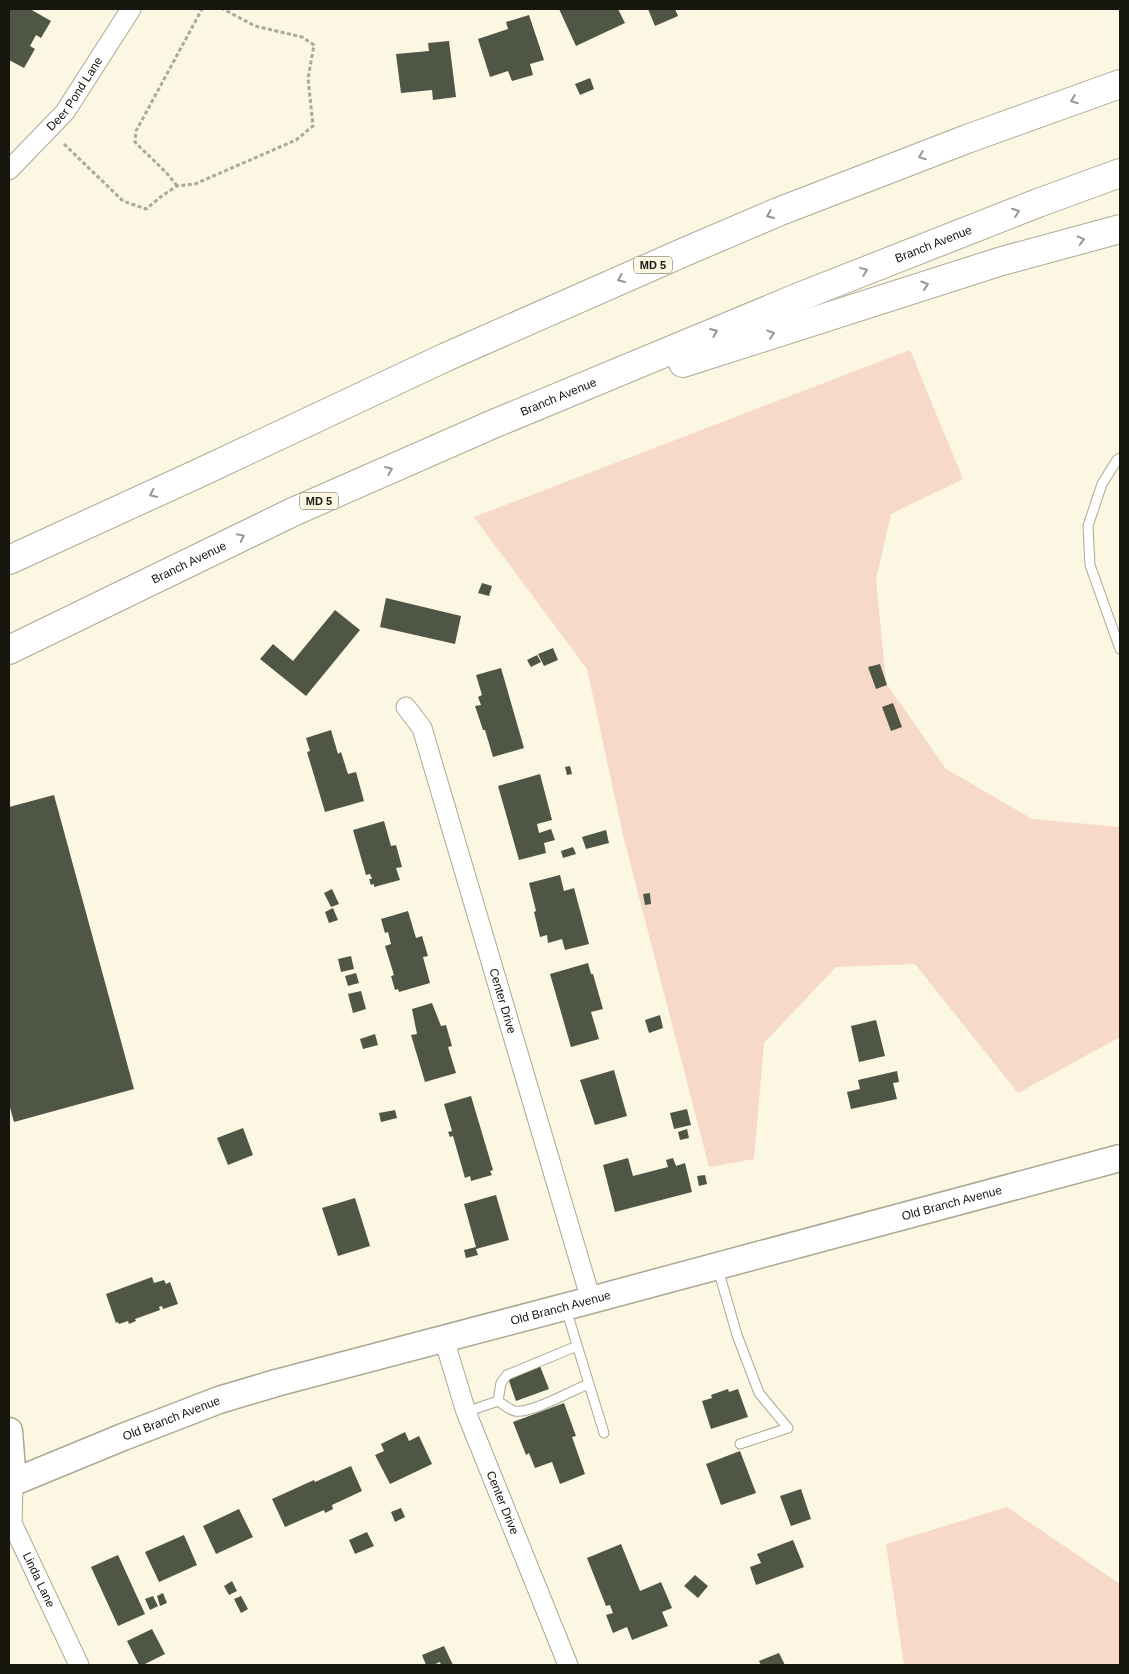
<svg xmlns="http://www.w3.org/2000/svg" width="1129" height="1674" font-family="Arial,sans-serif">
  <style>
    .green { fill: #f7d9c8 }
    .building { fill: #505645 }
    .lines { fill: none; stroke-linecap: round; stroke-linejoin: round }
    .lane-casing { stroke: #aca894; stroke-width: 11 }
    .street-casing { stroke: #aca894; stroke-width: 21 }
    .secondary-casing { stroke: #aca894; stroke-width: 29 }
    .highway-casing { stroke: #aca894; stroke-width: 30 }
    .path { stroke: #adaa9a; stroke-width: 3; stroke-dasharray: 4 2.5; stroke-linecap: butt }
    .lane { stroke: #fff; stroke-width: 9 }
    .street { stroke: #fff; stroke-width: 19 }
    .secondary { stroke: #fff; stroke-width: 26 }
    .highway { stroke: #fff; stroke-width: 28 }
    .oneway { stroke: #969693 }
    .labels { text-anchor: middle; stroke-width: 5; stroke-linejoin: round; paint-order: stroke }
    .shield { fill: #fbf7e2; stroke: #5b594e; stroke-width: 1 }
    .shield-label { font-size: 11px; font-weight: bold; fill: #16150e }
    .street-label { font-size: 12px; fill: #16150e; stroke: #fbf7e2 }
  </style>
  <rect width="100%" height="100%" fill="#fbf7e2"/>
  <!-- green -->
  <path class="green" d="M910 350 963 479 891 514 876 579 886 683 946 769 1032 819 1120 827V1037L1018 1093 915 964 836 967 764 1043 754 1159 709 1167 624 839 587 669 474 517Z
    M1007 1507 1120 1584V1665H904L886 1544Z"/>
  <!-- building -->
  <path class="building" d="M9 9H30L51 21 41 38 36 35 30 46 35 49 24 68 9 60Z
    M559 9H618L625 23 576 46Z
    M648 9H675L678 16 655 26Z
    M529 15 544 60 530 64 533 75 512 81 508 71 490 77 478 39 508 29 506 22Z
    M449 41 456 97 433 100 432 90 401 93 396 54 429 51 428 43Z
    M590 78 594 89 580 95 575 84Z
    M482 583 492 586 489 596 478 593Z
    M386 598 461 616 455 644 380 627Z
    M335 610 360 630 306 696 260 659 273 644 293 661Z
    M553 648 558 660 544 666 538 654Z
    M537 655 541 662 531 667 527 660Z
    M880 664 887 685 876 689 868 667Z
    M501 668 524 748 493 757 485 730H483L475 706 481 705 478 697 482 695 476 675Z
    M893 703 902 727 891 731 882 707Z
    M331 730 338 754 341 752 348 774 356 772 364 801 325 812 307 752 310 751 306 738Z
    M570 766 572 774 567 775 565 767Z
    M540 774 552 820 537 824 539 833 551 829 555 840 544 843 546 853 519 860 498 786Z
    M54 795 134 1089 14 1122 9 1104V807Z
    M384 821 391 846 396 845 402 867 396 868 400 880 374 887V884L371 885 369 879H372L370 874 366 875 353 830Z
    M606 830 609 843 586 849 582 837Z
    M573 847 576 854 563 858 561 851Z
    M560 875 564 891 574 888 589 944 565 950 562 939 548 943 547 935 540 937 534 912 536 911 529 883Z
    M332 889 339 904 331 907 324 893Z
    M650 893 651 904 645 905 643 894Z
    M333 908 338 920 329 923 325 912Z
    M408 911 416 938 422 936 428 956 423 957 430 983 399 992 398 989 395 990 391 976 394 975 385 946 391 944 388 932 385 933 381 919Z
    M351 956 354 969 341 972 338 959Z
    M588 963 591 974H593L603 1009 591 1012 599 1039 571 1047 550 974Z
    M356 973 359 983 348 986 345 976Z
    M361 991 366 1009 353 1013 348 994Z
    M432 1003 441 1026 446 1025 452 1046 448 1047 456 1073 425 1082 411 1035 417 1034 412 1009Z
    M660 1015 663 1028 649 1033 645 1020Z
    M876 1020 885 1056 859 1062 851 1026Z
    M375 1034 378 1045 363 1049 360 1039Z
    M614 1070 627 1116 595 1125 580 1080Z
    M897 1071 899 1082 893 1083 897 1099 851 1109 847 1092 860 1089 858 1080Z
    M471 1096 493 1170 490 1171 492 1175 471 1181 470 1176 465 1178 453 1136 450 1137 448 1132 452 1131 444 1104Z
    M687 1109 691 1125 674 1129 670 1113Z
    M395 1110 397 1118 381 1122 379 1113Z
    M243 1128 253 1155 228 1165 217 1138Z
    M687 1129 689 1138 680 1140 678 1132Z
    M628 1158 633 1176 668 1167 666 1160 673 1158 676 1166 685 1163 692 1192 615 1212 603 1165Z
    M705 1175 707 1184 699 1186 697 1176Z
    M496 1195 509 1240 476 1249 478 1255 466 1258 464 1250 476 1247 464 1204Z
    M355 1198 370 1246 338 1256 322 1208Z
    M152 1277 154 1283 164 1280 166 1284 170 1282 178 1304 163 1309 162 1306 159 1307 160 1310 135 1319 136 1321 129 1324 128 1321 119 1324 118 1322 116 1323 106 1294Z
    M540 1366 549 1389 516 1401 508 1378Z
    M728 1389 729 1392 738 1389 748 1417 711 1429 702 1401 712 1398 711 1395Z
    M564 1403 576 1436 572 1437 585 1474 560 1484 552 1462 535 1468 529 1453 526 1455 513 1422Z
    M405 1432 409 1441 419 1436 432 1464 390 1484 375 1455 384 1451 381 1444Z
    M740 1451 756 1493 721 1505 706 1464Z
    M351 1466 362 1491 332 1505 333 1509 325 1513 324 1510 285 1527 272 1499 314 1480 315 1482Z
    M801 1489 811 1519 791 1526 780 1496Z
    M401 1508 405 1517 395 1522 391 1512Z
    M239 1509 253 1537 216 1554 203 1526Z
    M367 1532 374 1546 355 1554 349 1540Z
    M184 1535 197 1565 159 1582 145 1552Z
    M793 1540 804 1567 756 1585 750 1567 761 1563 757 1554Z
    M621 1544 640 1591 661 1582 672 1608 662 1612 668 1626 632 1640 627 1627 613 1633 606 1615 613 1613 610 1605 606 1606 587 1558Z
    M118 1555 145 1614 118 1626 91 1567Z
    M695 1575 708 1586 698 1598 684 1586Z
    M232 1581 237 1591 229 1595 224 1586Z
    M163 1593 167 1603 160 1606 157 1596Z
    M153 1596 158 1606 150 1610 145 1599Z
    M241 1596 248 1609 241 1613 234 1599Z
    M152 1629 165 1654 143 1665H139L127 1641Z
    M444 1646 453 1665H441L440 1662 433 1665H426L422 1655Z
    M779 1653 785 1665H761L759 1661Z"/>
  <g class="lines">
    <!-- lane casing -->
    <g class="lane-casing">
      <path id="lane" d="M1120 458 1117 460 1102 484 1088 526 1090 565 1120 649
        M718 1269 737 1335 759 1393 788 1428 740 1444
        M566 1309 604 1433
        M498 1401 501 1383 507 1375 577 1346
        M466 1412 498 1401C503 1404 509 1410 515 1411 531 1414 572 1390 589 1384"/>
    </g>
    <!-- street casing -->
    <g class="street-casing">
      <g id="street">
        <path id="s1" d="M9 170 65 112 131 9"/>
        <path id="s2" d="M406 707 422 728 591 1300"/>
        <path id="s3" d="M444 1339 466 1412 568 1665"/>
        <path id="s4" d="M13 1482 12 1523 79 1665"/>
      </g>
    </g>
    <!-- secondary casing -->
    <g class="secondary-casing">
      <g id="secondary">
        <path d="M9 1431 13 1482"/>
        <path id="s5" d="M9 1484 123 1437 219 1400 276 1383 591 1300 1120 1158"/>
      </g>
    </g>
    <!-- highway casing -->
    <g class="highway-casing">
      <g id="highway">
        <path d="M683 363 1002 261 1120 229"/>
        <path d="M9 560 197 474 446 357 689 250 778 212 967 139 1120 84"/>
        <path id="s6" d="M9 650 293 512 491 425 799 297 1038 203 1120 173"/>
      </g>
    </g>
    <!-- path -->
    <path class="path" d="M64 144 123 201 146 209 163 195 177 186 195 184 296 140 313 126 308 78 314 45 302 37 255 26 223 9
      M177 186C165 169 149 157 135 142L136 131 202 9"/>
    <!-- lane -->
    <use href="#lane" class="lane"/>
    <!-- street -->
    <use href="#street" class="street"/>
    <!-- secondary -->
    <use href="#secondary" class="secondary"/>
    <!-- highway -->
    <use href="#highway" class="highway"/>
  </g>
  <!-- one-way arrows -->
  <defs><path id="oneway-chevron" d="M-2-3.5L2.5 0L-2 3.5" fill="none" stroke-width="1.6" stroke-linecap="round" stroke-linejoin="round" transform="scale(1.25)"/></defs>
  <g class="oneway">
    <use href="#oneway-chevron" transform="translate(1074 100) rotate(160)"/>
    <use href="#oneway-chevron" transform="translate(922 156) rotate(159)"/>
    <use href="#oneway-chevron" transform="translate(1016 212) rotate(-21)"/>
    <use href="#oneway-chevron" transform="translate(770 215) rotate(157)"/>
    <use href="#oneway-chevron" transform="translate(1081 240) rotate(-15)"/>
    <use href="#oneway-chevron" transform="translate(864 271) rotate(-22)"/>
    <use href="#oneway-chevron" transform="translate(621 279) rotate(157)"/>
    <use href="#oneway-chevron" transform="translate(925 285) rotate(-17)"/>
    <use href="#oneway-chevron" transform="translate(714 332) rotate(-23)"/>
    <use href="#oneway-chevron" transform="translate(771 334) rotate(-18)"/>
    <use href="#oneway-chevron" transform="translate(389 470) rotate(-23)"/>
    <use href="#oneway-chevron" transform="translate(153 494) rotate(155)"/>
    <use href="#oneway-chevron" transform="translate(241 537) rotate(-26)"/>
  </g>
  <g class="labels">
    <!-- shield labels -->
    <g class="shield">
      <rect x="634" y="256.5" width="38" height="17" rx="4"/>
      <rect x="300" y="492.5" width="38" height="17" rx="4"/>
    </g>
    <g class="shield-label">
      <text x="653" y="269">MD 5</text>
      <text x="319" y="505">MD 5</text>
    </g>
    <!-- street labels -->
    <g class="street-label">
      <text dy="4" stroke="none"><textPath href="#s1" startOffset="101">Deer Pond Lane</textPath></text>
      <text dy="4" stroke="none"><textPath href="#s6" startOffset="1010">Branch Avenue</textPath></text>
      <text dy="4" stroke="none"><textPath href="#s6" startOffset="605">Branch Avenue</textPath></text>
      <text dy="4" stroke="none"><textPath href="#s6" startOffset="200">Branch Avenue</textPath></text>
      <text dy="4" stroke="none"><textPath href="#s2" startOffset="311">Center Drive</textPath></text>
      <text dy="4" stroke="none"><textPath href="#s5" startOffset="985">Old Branch Avenue</textPath></text>
      <text dy="4" stroke="none"><textPath href="#s5" startOffset="580">Old Branch Avenue</textPath></text>
      <text dy="4" stroke="none"><textPath href="#s5" startOffset="175">Old Branch Avenue</textPath></text>
      <text dy="4" stroke="none"><textPath href="#s3" startOffset="174">Center Drive</textPath></text>
      <text dy="4" stroke="none"><textPath href="#s4" startOffset="104">Linda Lane</textPath></text>
    </g>
  </g>
  <!-- border -->
  <rect width="1129" height="1674" fill="none" stroke="#16150e" stroke-width="20"/>
</svg>
